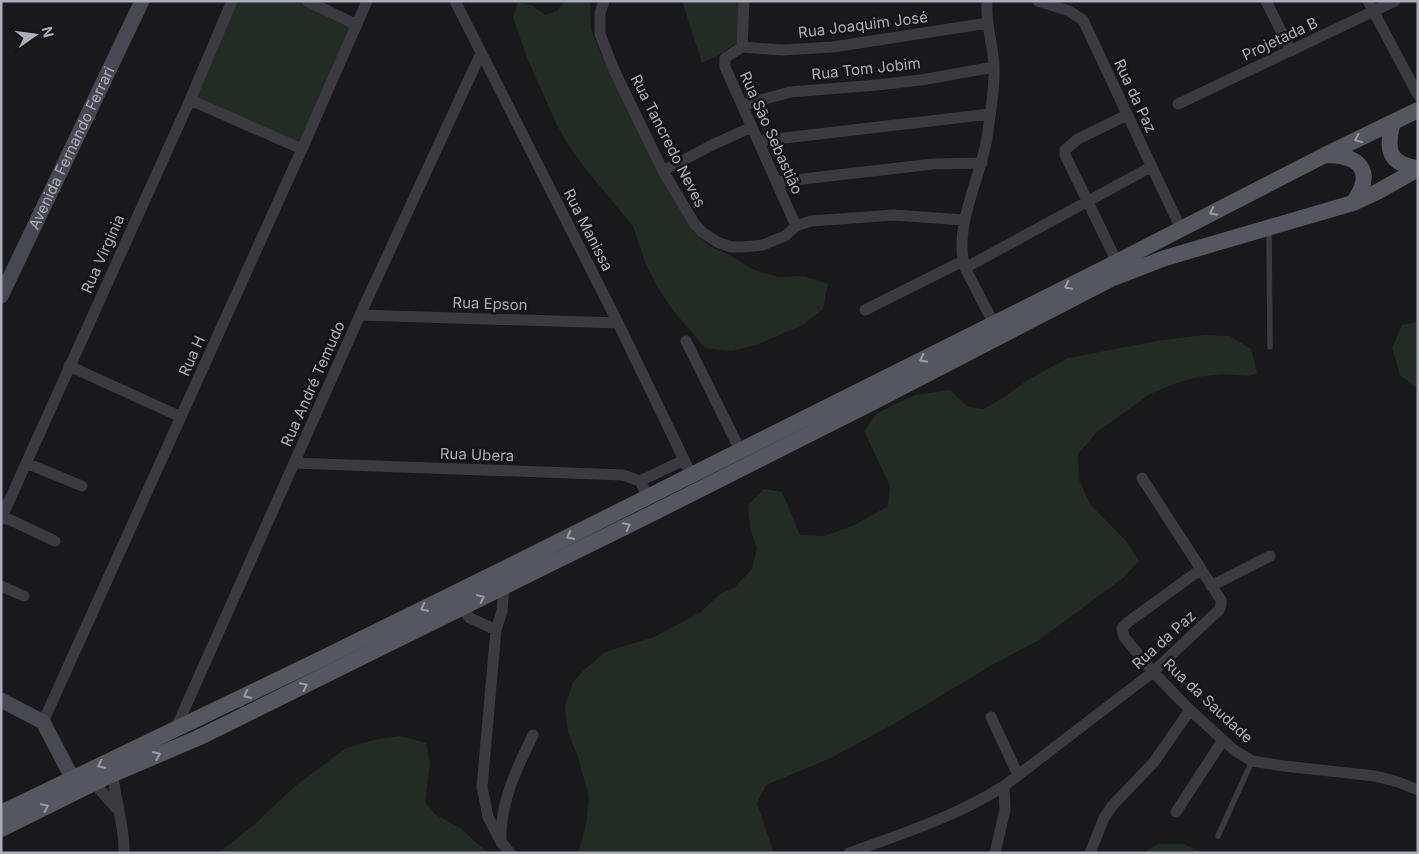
<svg xmlns="http://www.w3.org/2000/svg" width="1419" height="854" font-family="Inter,sans-serif">
  <style>
    .green { fill: #232b25 }
    .lines { fill: none; stroke-linecap: round; stroke-linejoin: round }
    .service { stroke: #3a3a40; stroke-width: 5.5 }
    .minor { stroke: #3a3a40; stroke-width: 11 }
    .secondary { stroke: #484850; stroke-width: 15 }
    .primary { stroke: #56565f; stroke-width: 16 }
    .oneway { stroke: #9a9ca9 }
    .labels { text-anchor: middle; stroke-width: 5; stroke-linejoin: round; paint-order: stroke }
    .street-label { font-size: 15px; fill: #abadbb; stroke: #141416 }
  </style>
  <rect width="100%" height="100%" fill="#19191b"/>
  <!-- green -->
  <path class="green" d="M232 1H307L357 25 302 149 190 100Z
    M565 1H590L591 29 599 49 683 215 695 234 710 246 731 256 754 270 778 277 804 276 828 284 823 309 803 325 756 345 731 351 705 348 672 309 658 288 646 265 633 226 584 167 569 146 557 125 528 60 513 18 518 2 533 6 545 15 557 11Z
    M682 1H739L738 42 717 56 702 63Z
    M1418 322V389L1400 375 1392 348 1402 325Z
    M1205 335 1230 336 1251 349 1257 373 1248 376 1223 374 1197 377 1174 384 1150 394 1097 432 1078 454 1079 480 1090 504 1126 541 1139 561 1123 578 1039 640 992 665 897 722 831 758 766 785 757 803 773 851 771 853H578L586 824 589 797 578 757 568 732 565 706 573 682 583 671 605 652 654 637 701 612 720 594 735 587 752 569 757 549 750 528 748 505 764 489 782 492 800 535 824 536 855 525 888 506 890 486 864 431 877 413 915 395 950 390 968 407 984 409 1006 396 1026 381 1068 358 1163 340Z
    M399 736 426 743 430 763 425 802 436 815 460 828 488 853H219L256 823 294 787 346 748 373 740Z
    M1158 844H1183L1204 853H1143Z"/>
  <g class="lines">
    <!-- service -->
    <path class="service" d="M1269 229 1270 347
      M1218 836 1252 761"/>
    <!-- minor -->
    <path class="minor" d="M307 1 357 25
      M455 1 618 323 691 474
      M604 1 600 13V34L614 70 663 171 694 223 702 232 717 242 731 247H743L763 245 785 236 796 226 811 221 894 215 964 220
      M744 1 742 47 725 58V67L796 226
      M987 1C985 23 993 44 994 66 995 89 990 115 987 138 980 180 953 226 965 268L994 324
      M1038 1 1069 11 1083 20 1181 229
      M1266 1 1291 51
      M1368 1 1418 95
      M742 47 782 50 833 47 988 23
      M190 100 302 149
      M1178 104 1395 1
      M743 105 790 92 877 85 921 80 994 67
      M759 141 990 114
      M663 171 712 145 752 127
      M777 182 933 164 982 163
      M1117 262 1065 155V150L1078 139 1127 115
      M965 268 1151 167
      M865 310 963 261
      M360 315 618 323
      M686 341 740 450
      M69 366 181 417
      M26 463 82 486
      M294 463 623 475 640 481 648 497
      M640 481 684 460
      M2 516 55 541
      M1 519 190 100 232 1
      M1200 570 1128 622 1122 628 1124 637 1153 672 1190 710 1234 750 1252 761 1284 766 1375 776 1398 782 1418 790
      M1 586 24 596
      M1211 586 1270 556
      M461 608 470 618 496 630
      M991 717 1018 775
      M43 722 302 149 367 1
      M176 728 360 315 481 53
      M113 775C115 801 125 826 124 853
      M94 783 116 808
      M1176 812 1223 740
      M501 842 488 817 482 787 496 630 502 611 504 587
      M510 853 501 842C500 802 516 770 533 735
      M849 853C902 834 957 816 1004 786L1153 672 1219 610 1221 605V600L1142 478
      M995 853 1005 810 1004 786
      M1090 853 1104 818 1112 806 1154 762 1190 710"/>
    <!-- secondary -->
    <g class="secondary">
      <path id="s1" d="M1 296 142 1"/>
      <path d="M1 700 43 722 78 789"/>
    </g>
    <!-- primary -->
    <path class="primary" d="M1393 122C1386 148 1387 164 1418 168
      M1326 155C1361 155 1375 172 1353 203
      M1 813 319 660 504 569 1117 262 1325 155 1418 110
      M1 829 104 778 200 737 653 513 873 402 1113 278 1165 258 1353 203 1377 192 1418 169"/>
  </g>
  <!-- one-way arrows -->
  <defs><path id="oneway-chevron" d="M-2-3.5L2.5 0L-2 3.5" fill="none" stroke-width="1.6" stroke-linecap="round" stroke-linejoin="round" transform="scale(1.25)"/></defs>
  <g class="oneway">
    <use href="#oneway-chevron" transform="translate(1358 139) rotate(155)"/>
    <use href="#oneway-chevron" transform="translate(1213 212) rotate(153)"/>
    <use href="#oneway-chevron" transform="translate(1068 286) rotate(153)"/>
    <use href="#oneway-chevron" transform="translate(923 359) rotate(153)"/>
    <use href="#oneway-chevron" transform="translate(627 526) rotate(-26)"/>
    <use href="#oneway-chevron" transform="translate(570 536) rotate(153)"/>
    <use href="#oneway-chevron" transform="translate(481 598) rotate(-26)"/>
    <use href="#oneway-chevron" transform="translate(424 608) rotate(154)"/>
    <use href="#oneway-chevron" transform="translate(304 686) rotate(-26)"/>
    <use href="#oneway-chevron" transform="translate(247 695) rotate(154)"/>
    <use href="#oneway-chevron" transform="translate(157 755) rotate(-23)"/>
    <use href="#oneway-chevron" transform="translate(101 765) rotate(154)"/>
    <use href="#oneway-chevron" transform="translate(45 807) rotate(-26)"/>
  </g>
  <g class="labels">
    <!-- street labels -->
    <g class="street-label">
      <text transform="translate(863 25) rotate(-7)" y="5">Rua Joaquim José</text>
      <text transform="translate(1280 39) rotate(-25)" y="5">Projetada B</text>
      <text transform="translate(866 69) rotate(-6)" y="5">Rua Tom Jobim</text>
      <text transform="translate(1135 96) rotate(65)" y="5">Rua da Paz</text>
      <text transform="translate(771 133) rotate(66)" y="5">Rua Sāo Sebastiāo</text>
      <text transform="translate(668 141) rotate(63)" y="5">Rua Tancredo Neves</text>
      <text dy="5" stroke="none"><textPath href="#s1" startOffset="164">Avenida Fernando Ferrari</textPath></text>
      <text transform="translate(588 230) rotate(63)" y="5">Rua Manissa</text>
      <text transform="translate(103 254) rotate(-66)" y="5">Rua Virginia</text>
      <text transform="translate(490 304) rotate(2)" y="5">Rua Epson</text>
      <text transform="translate(192 356) rotate(-66)" y="5">Rua H</text>
      <text transform="translate(313 384) rotate(-66)" y="5">Rua André Temudo</text>
      <text transform="translate(477 455) rotate(2)" y="5">Rua Ubera</text>
      <text transform="translate(1164 640) rotate(-42)" y="5">Rua da Paz</text>
      <text transform="translate(1208 701) rotate(43)" y="5">Rua da Saudade</text>
    </g>
  </g>
  <!-- border -->
  <rect width="1419" height="854" fill="none" stroke="#abadbb" stroke-width="5"/>
  <!-- north arrow -->
  <g transform="translate(35 35) rotate(76)" stroke="#141416" stroke-width="4" paint-order="stroke">
  <path d="M0-4L9 19L0 12L-9 19Z" fill="#abadbb"/>
  <text y="-8" font-size="14" font-weight="bold" text-anchor="middle" fill="#abadbb">N</text>
  </g>
</svg>
